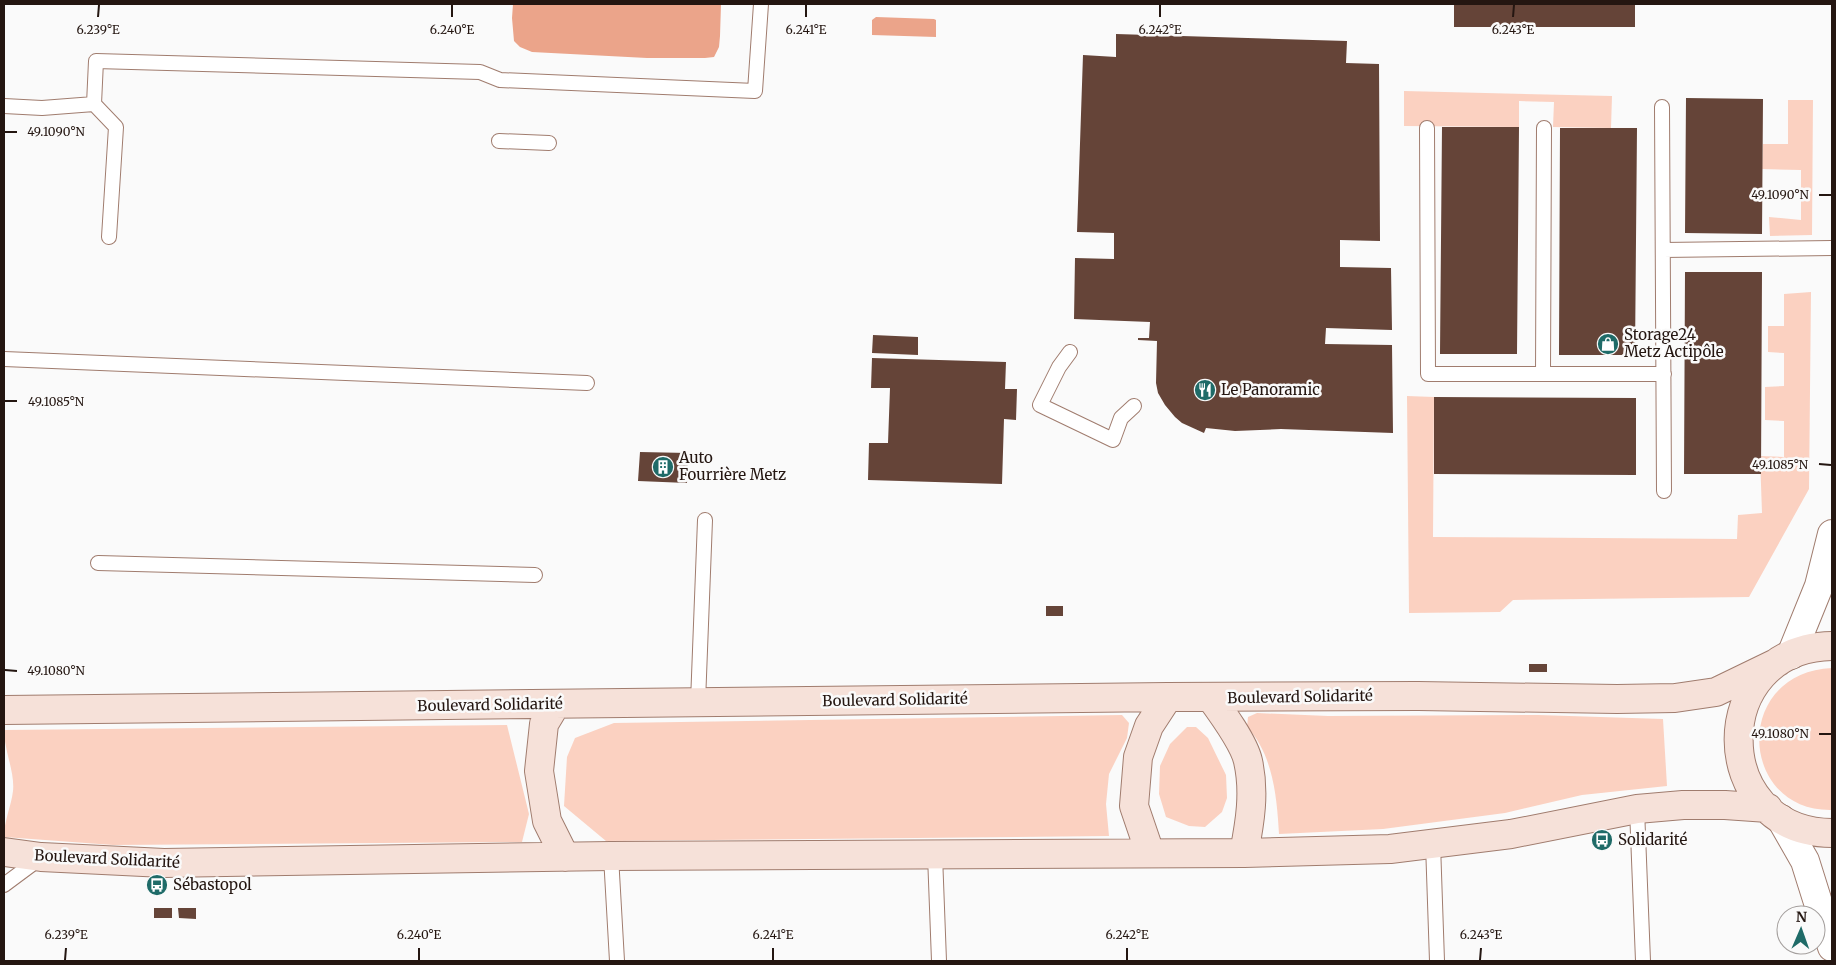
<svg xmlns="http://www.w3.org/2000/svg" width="1836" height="965" font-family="Merriweather,serif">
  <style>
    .green { fill: #fbd1c1 }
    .water { fill: #eba48a }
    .building { fill: #654438 }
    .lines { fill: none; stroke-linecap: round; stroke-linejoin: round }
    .service-casing { stroke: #a07c6e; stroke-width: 16 }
    .minor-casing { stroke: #a07c6e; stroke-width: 30 }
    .tertiary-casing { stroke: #a07c6e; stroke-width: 30 }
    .secondary-casing { stroke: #a07c6e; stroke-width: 30 }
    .service { stroke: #fff; stroke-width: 14 }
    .minor { stroke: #fff; stroke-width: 28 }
    .tertiary { stroke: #fff; stroke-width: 28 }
    .secondary { stroke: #f6e1d9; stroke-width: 28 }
    .ticks { fill: none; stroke: #241611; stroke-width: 2 }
    .labels { text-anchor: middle; stroke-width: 5; stroke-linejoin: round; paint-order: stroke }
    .poi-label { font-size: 15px; fill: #241611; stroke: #fafafa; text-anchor: start }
    .street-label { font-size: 15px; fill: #241611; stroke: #fafafa }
    .ticks-label { font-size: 12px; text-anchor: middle; fill: #241611; stroke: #fafafa; stroke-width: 5; stroke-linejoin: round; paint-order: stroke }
  </style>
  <rect width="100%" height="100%" fill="#fafafa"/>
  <!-- green -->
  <path class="green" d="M1404 91 1612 96 1611 128 1553 127 1554 102 1519 101V127L1404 126Z
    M1788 100H1813L1812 235 1770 236 1769 217 1801 220V170L1762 169 1763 144H1788Z
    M1811 292 1809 489 1749 597 1513 600 1500 612 1409 613 1407 396 1434 397 1433 537 1737 539 1738 515 1762 513 1760 456 1784 457V421L1765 420V387L1784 386V353L1768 352V326H1784V294Z
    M1832 668V810C1739 812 1731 673 1832 668Z
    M1257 713 1328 716 1538 715 1663 719 1667 786 1582 795 1505 813 1383 829 1279 834C1277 798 1273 754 1247 727L1248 717Z
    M1122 715 1129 723 1127 738 1109 774 1106 804 1109 836 606 841 564 806 567 757 575 738 614 723Z
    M507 725 529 814 522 842 113 845 4 837C4 821 11 807 13 791 15 772 4 750 4 730Z
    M1187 727H1196L1208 738 1226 775 1227 798 1222 812 1205 827 1189 826 1166 817 1159 794 1160 766 1170 744Z"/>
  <!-- water -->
  <path class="water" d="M513 4H721L720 36 719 47 714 57 705 58H647L532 52 520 47 514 41 512 18Z
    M876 17 934 19 936 20V37L872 35V20Z"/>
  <!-- building -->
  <path class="building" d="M1454 4H1635V27H1454Z
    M1116 34 1347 41 1346 63 1379 64 1380 241 1340 240V267L1391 268 1392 330 1326 328 1325 344 1392 345 1393 433 1281 429 1235 431 1206 428 1204 433 1182 423 1175 417 1165 405 1158 393 1156 383 1157 341 1138 340V338H1149L1150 322 1074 319 1075 258 1114 259V233L1077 232 1083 55 1116 57Z
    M1686 98 1763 99 1762 234 1685 233Z
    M1442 127H1519L1517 354H1440Z
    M1560 128H1637L1635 355H1559Z
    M1685 272H1762L1761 474H1684Z
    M873 335 918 337V355L872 353Z
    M872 358 1006 362 1005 389H1017L1016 420 1004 419 1002 484 868 480 869 443H888L890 388H871Z
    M1434 397 1636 398V475L1434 474Z
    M640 452 688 453 687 483 638 481Z
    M1046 606H1063V616H1046Z
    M1529 664H1547V672H1529Z
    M154 908H172V918H154Z
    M178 908H196V919L179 918Z"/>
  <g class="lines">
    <!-- service casing -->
    <g class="service-casing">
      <path id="service" d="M4 106 42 108 94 104
        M1662 107 1664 491
        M1427 128 1428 374H1664
        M499 141 549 143
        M109 237 116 127 94 104 96 61 480 72 500 80 755 91 761 4
        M1663 250 1832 248
        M1070 352 1059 367 1040 405 1113 440 1121 418 1134 406
        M4 359 587 383
        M1543 374 1544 128
        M98 563 535 575
        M698 702 705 520
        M1637 809 1643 961
        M1433 844 1437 961
        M935 855 939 961
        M611 856 617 961
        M4 885 39 859"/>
    </g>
    <!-- minor casing -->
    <g class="minor-casing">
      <path id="minor" d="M1791 655 1819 586 1832 534"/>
    </g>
    <!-- tertiary casing -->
    <g class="tertiary-casing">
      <path id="tertiary" d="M1781 819 1805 861 1832 947"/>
    </g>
    <!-- secondary casing -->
    <g class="secondary-casing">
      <path id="secondary" d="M1832 646C1707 648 1708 832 1832 833
        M1211 698C1222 713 1244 743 1248 761 1255 792 1250 822 1244 853
        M556 704 544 724 539 771 547 821 565 857
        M4 710 1168 697 1418 696 1617 699 1675 698 1716 692 1778 662
        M4 852 41 857 164 863 611 856 1244 853 1390 849 1511 834 1637 809 1683 805H1725L1768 808
        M1150 853 1134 806 1138 757 1149 726 1168 697"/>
    </g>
    <!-- service -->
    <use href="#service" class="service"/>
    <!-- minor -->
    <use href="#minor" class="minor"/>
    <!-- tertiary -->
    <use href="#tertiary" class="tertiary"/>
    <!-- secondary -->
    <use href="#secondary" class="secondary"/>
  </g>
  <!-- ticks -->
  <path class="ticks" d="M98 17 99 5M452 17V5M806 17V5M1160 17V5M1513 17 1514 5M5 132H17M1819 195H1831M5 401H17M1819 464 1831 465M5 670 17 671M1819 734H1831M65 960 66 948M419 960V948M773 960V948M1127 960V948M1480 960 1481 948"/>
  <!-- icons -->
  <defs>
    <g id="shop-disc" transform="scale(1.125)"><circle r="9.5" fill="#1f6b68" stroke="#fafafa"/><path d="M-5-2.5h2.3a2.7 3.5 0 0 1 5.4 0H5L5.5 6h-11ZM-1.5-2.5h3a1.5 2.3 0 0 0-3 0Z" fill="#fff"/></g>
    <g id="restaurant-disc" transform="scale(1.125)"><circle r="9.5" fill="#1f6b68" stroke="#fafafa"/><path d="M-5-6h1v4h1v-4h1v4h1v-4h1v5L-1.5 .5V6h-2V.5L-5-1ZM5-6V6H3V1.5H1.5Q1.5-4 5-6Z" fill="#fff"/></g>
    <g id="building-disc" transform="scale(1.125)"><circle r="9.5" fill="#1f6b68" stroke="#fafafa"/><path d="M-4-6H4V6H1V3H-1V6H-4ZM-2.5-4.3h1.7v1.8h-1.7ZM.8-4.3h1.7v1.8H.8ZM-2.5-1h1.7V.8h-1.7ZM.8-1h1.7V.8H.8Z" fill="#fff"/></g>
    <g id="bus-disc" transform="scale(1.125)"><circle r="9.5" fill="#1f6b68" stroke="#fafafa"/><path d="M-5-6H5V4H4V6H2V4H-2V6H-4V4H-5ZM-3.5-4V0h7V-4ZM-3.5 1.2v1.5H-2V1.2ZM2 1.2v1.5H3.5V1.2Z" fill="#fff"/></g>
  </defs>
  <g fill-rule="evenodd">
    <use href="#shop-disc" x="1608" y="344"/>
    <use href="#restaurant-disc" x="1205" y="390"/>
    <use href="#building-disc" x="663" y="467"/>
    <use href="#bus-disc" x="1602" y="840"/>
    <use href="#bus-disc" x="157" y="885"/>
  </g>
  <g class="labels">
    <!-- poi labels -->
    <g class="poi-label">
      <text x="1624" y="340">Storage24<tspan x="1624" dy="17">Metz Actipôle</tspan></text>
      <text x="1221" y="395">Le Panoramic</text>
      <text x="679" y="463">Auto<tspan x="679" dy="17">Fourrière Metz</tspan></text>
      <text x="1618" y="845">Solidarité</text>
      <text x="173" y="890">Sébastopol</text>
    </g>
    <!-- street labels -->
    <g class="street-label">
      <text transform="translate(1300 697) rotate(-1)" y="5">Boulevard Solidarité</text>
      <text transform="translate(895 700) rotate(-1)" y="5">Boulevard Solidarité</text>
      <text transform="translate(490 705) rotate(-1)" y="5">Boulevard Solidarité</text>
      <text transform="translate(107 859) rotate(3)" y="5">Boulevard Solidarité</text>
    </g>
  </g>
  <g class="ticks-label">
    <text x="98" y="34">6.239°E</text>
    <text x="452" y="34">6.240°E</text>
    <text x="806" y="34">6.241°E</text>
    <text x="1160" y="34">6.242°E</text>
    <text x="1513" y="34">6.243°E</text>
    <text x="56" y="136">49.1090°N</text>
    <text x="1780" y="199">49.1090°N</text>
    <text x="56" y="406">49.1085°N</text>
    <text x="1780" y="469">49.1085°N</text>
    <text x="56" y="675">49.1080°N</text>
    <text x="1780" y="738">49.1080°N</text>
    <text x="66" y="939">6.239°E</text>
    <text x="419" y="939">6.240°E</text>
    <text x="773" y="939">6.241°E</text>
    <text x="1127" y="939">6.242°E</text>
    <text x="1481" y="939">6.243°E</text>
  </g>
  <!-- border -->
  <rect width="1836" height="965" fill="none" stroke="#241611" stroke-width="10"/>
  <!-- north arrow -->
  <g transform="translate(1801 930) rotate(2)"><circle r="24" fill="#fafafa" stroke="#a49f9d"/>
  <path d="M0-4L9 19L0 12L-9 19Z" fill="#1f6b68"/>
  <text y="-8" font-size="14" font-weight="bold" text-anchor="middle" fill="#241611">N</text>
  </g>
</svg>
